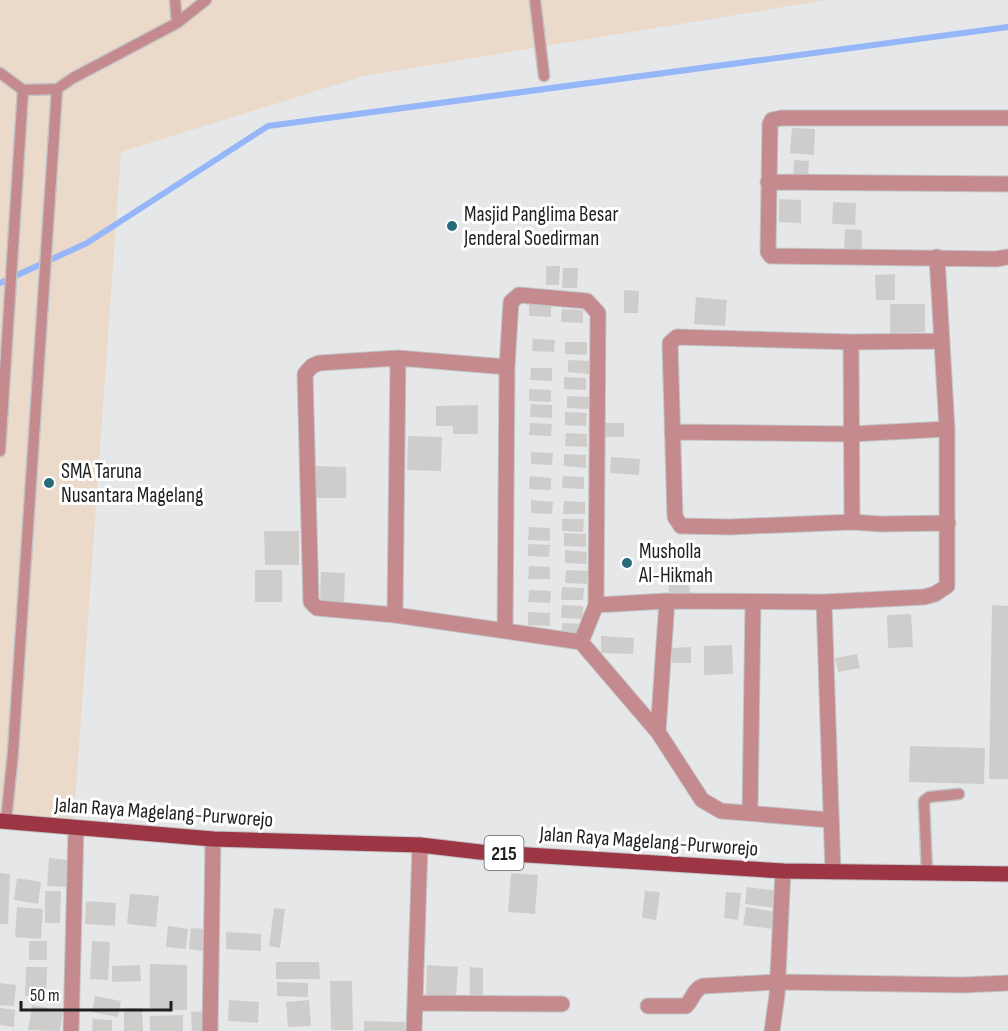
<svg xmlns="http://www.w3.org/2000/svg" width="1008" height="1031" font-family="'Sofia Sans Condensed',sans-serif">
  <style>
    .education { fill: #ebdac9 }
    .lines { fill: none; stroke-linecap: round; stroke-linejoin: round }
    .stream { stroke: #95b6f8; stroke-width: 6 }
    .building { fill: #cfcdcc }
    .service-casing { stroke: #c2c3c5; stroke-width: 13 }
    .minor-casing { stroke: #c2c3c5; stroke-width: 17 }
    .primary-casing { stroke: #c2c3c5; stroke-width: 17 }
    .service { stroke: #c58a8d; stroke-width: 10 }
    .minor { stroke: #c58a8d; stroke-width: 15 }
    .primary { stroke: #9c3544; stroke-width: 15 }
    .poi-dot { fill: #266b7a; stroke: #fff; stroke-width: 2 }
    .labels { text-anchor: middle; stroke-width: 6; stroke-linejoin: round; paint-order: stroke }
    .shield { fill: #fff; stroke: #626262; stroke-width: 1.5 }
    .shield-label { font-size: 20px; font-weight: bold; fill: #1e1f1f }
    .poi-label { font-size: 21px; fill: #1e1f1f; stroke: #fff; text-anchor: start }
    .street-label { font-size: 21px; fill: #1e1f1f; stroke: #fff }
  </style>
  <rect width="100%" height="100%" fill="#e6e7e9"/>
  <!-- education -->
  <path class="education" d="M0 0H826L364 76 121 152 74 818 0 813Z"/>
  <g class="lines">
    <!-- stream -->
    <path class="stream" d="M0 283 87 243 268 126 1008 27"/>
  </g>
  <!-- building -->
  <path class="building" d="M792 128 815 129 814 155 790 153Z
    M794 160 809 161 808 180 793 179Z
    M779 199 801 200V223L779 222Z
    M833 202 856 203 855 225 832 224Z
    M845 229 862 230V250H844Z
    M546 266H560L559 285H546Z
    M563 268H578L577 288H562Z
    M895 274V300H876L875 275Z
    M624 290 639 291 638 313H624Z
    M696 297 727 300 725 326 694 324Z
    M529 304 551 305V317L529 316Z
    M890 304H925V332L890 333Z
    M562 309 583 310V323L561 322Z
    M533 339 555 340 554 352 532 351Z
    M565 342H587V355L565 354Z
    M568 360 590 361 589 374 568 372Z
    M531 368H552V381L530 380Z
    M564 377 586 378V390L564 389Z
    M529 389 551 390V402L529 401Z
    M567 396 589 397V409L567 408Z
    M531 404 552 405V418L530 417Z
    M478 405V434H453V426H436V406Z
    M565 412 587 413 586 426 565 425Z
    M530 423 552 424 551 436 529 435Z
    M602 423H624V437H602Z
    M566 433 587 434V447L565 446Z
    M408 436 442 437 441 471 407 470Z
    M531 452 553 453 552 465 531 464Z
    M564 454 586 455V468L564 466Z
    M611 457 640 459 639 475 610 473Z
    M316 466 346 467V498H316Z
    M530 476 551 478V490L529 489Z
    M563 476 584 477V489L562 488Z
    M531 500 553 502 552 514 531 513Z
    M564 501 585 502V514H563Z
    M562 519H584L583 532 562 531Z
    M529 527 550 528V541L528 540Z
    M264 531H299V565H265Z
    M564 533 586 534V547L564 546Z
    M528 544 550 545 549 557 528 556Z
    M565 550 587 552 586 564 565 563Z
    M529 566 550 567V579H528Z
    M255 570H282V602H255Z
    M566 570 588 571 587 584 565 583Z
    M321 572 345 573 344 603H320Z
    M668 577H689L690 594 669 595Z
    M562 587 584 588 583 600H561Z
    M529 590 551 591 550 603 528 602Z
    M562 605 583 606V619L561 618Z
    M992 605 1008 606V779H989Z
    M528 612 550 613V626L528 625Z
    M911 614 913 647 888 648 887 615Z
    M562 623 584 624 583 636 562 635Z
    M601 636 634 638 633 654 601 653Z
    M732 645 733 674 704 675V646Z
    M691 647V663H672L671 648Z
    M857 654 860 668 838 672 835 658Z
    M910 746 985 748 984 784 909 782Z
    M49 858 68 860 66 887 47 886Z
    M0 873 10 874 8 924H0Z
    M511 873 538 875 535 914 508 912Z
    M17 878 41 882 38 904 14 900Z
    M747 887 778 891 776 908 745 904Z
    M45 891H61L60 923H45Z
    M645 891 660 892 656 920 642 918Z
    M726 892 741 893 738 920 724 918Z
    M130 894 159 896 156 927 127 924Z
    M86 901 116 903 115 926 85 924Z
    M17 907 43 909 41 939 15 937Z
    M746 907 775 912 773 929 743 925Z
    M274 908 285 909 280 948 269 946Z
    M168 926 188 929 186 949 166 947Z
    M191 928 207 929 204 951 189 949Z
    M226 932 261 934V951L226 949Z
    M29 941H47V960H29Z
    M92 941 110 942 108 980 90 979Z
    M276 962H319L320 979H276Z
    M150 964 187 965V1010H150Z
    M140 965 141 981 112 982V966Z
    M427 965 458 967 456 996 426 995Z
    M26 967H47L46 996H25Z
    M470 967 483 968V998H470Z
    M330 981H352L353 1030H331Z
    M277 982 308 983V997L277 996Z
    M0 983 16 985 14 1006 0 1005Z
    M95 996 121 1001 118 1017 92 1012Z
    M229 1000 259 1002 258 1023 228 1021Z
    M309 1000 311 1026 288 1027 286 1002Z
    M32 1005 63 1011 60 1031 28 1030Z
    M0 1008 15 1010 14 1027 0 1025Z
    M124 1008H142L143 1031H124Z
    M207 1011V1031H192L191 1012Z
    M183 1015V1031H150V1016Z
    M93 1019 112 1020V1031H92Z
    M364 1021 405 1022V1031H364Z"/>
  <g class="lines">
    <!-- service casing -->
    <g class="service-casing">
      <path id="service" d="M175 0 177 23
        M535 0 544 76
        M0 73 23 90 57 89 73 78 177 23 206 0
        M0 451 23 90
        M6 821 13 752 57 89
        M927 873 924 801 929 797 959 794"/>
    </g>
    <!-- minor casing -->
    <g class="minor-casing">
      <path id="minor" d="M1008 118H781L772 120 770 124 768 252 771 256 996 259 1008 257
        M768 182 1008 184
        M677 337 851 342 852 522 730 527 681 526 675 517 670 343Z
        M851 342 942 341
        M507 367 398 358 319 363 312 366 305 374 311 602 317 608 395 615 581 642
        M672 432 852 434 947 429
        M852 522 881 524 948 523
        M824 602 833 872
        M596 605 667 601 824 602 924 597 935 594 947 586V429L937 257
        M395 615 398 358
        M505 631 507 367 511 302 519 295 587 301 598 313 596 605 581 642 658 732 702 800 721 811 830 820
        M658 732 667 601
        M750 813 753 602
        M415 1003 562 1004
        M648 1006H686C693 999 693 990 703 986L777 982 963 985 1008 983
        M71 1031 76 828
        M210 1031 213 839
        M414 1031 420 845
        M772 1031 777 995 783 871"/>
    </g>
    <!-- primary casing -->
    <g class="primary-casing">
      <path id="primary" d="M0 821 213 839 420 845 480 852 783 871 1008 874"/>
    </g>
    <!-- service -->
    <use href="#service" class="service"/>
    <!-- minor -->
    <use href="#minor" class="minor"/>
    <!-- primary -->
    <use href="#primary" class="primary"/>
  </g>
  <!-- markers -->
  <g class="poi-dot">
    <circle cx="452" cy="226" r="6"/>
    <circle cx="49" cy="483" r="6"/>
    <circle cx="627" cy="563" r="6"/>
  </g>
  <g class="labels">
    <!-- shield labels -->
    <rect class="shield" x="484.5" y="836" width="39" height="34" rx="4.5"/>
    <g class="shield-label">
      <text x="504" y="860">215</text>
    </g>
    <!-- poi labels -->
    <g class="poi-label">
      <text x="464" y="221">Masjid Panglima Besar<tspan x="464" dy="24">Jenderal Soedirman</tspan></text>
      <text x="61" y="478">SMA Taruna<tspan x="61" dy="24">Nusantara Magelang</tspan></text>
      <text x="639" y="558">Musholla<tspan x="639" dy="24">Al-Hikmah</tspan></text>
    </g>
    <!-- street labels -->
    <g class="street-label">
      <text transform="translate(164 812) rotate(4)" y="7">Jalan Raya Magelang-Purworejo</text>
      <text transform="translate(649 841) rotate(4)" y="7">Jalan Raya Magelang-Purworejo</text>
    </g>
  </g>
  <!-- scale -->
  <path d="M21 1001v9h150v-9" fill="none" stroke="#1e1f1f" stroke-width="3"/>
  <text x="30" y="1001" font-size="18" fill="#1e1f1f" stroke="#ffffff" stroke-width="4.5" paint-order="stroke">50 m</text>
</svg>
